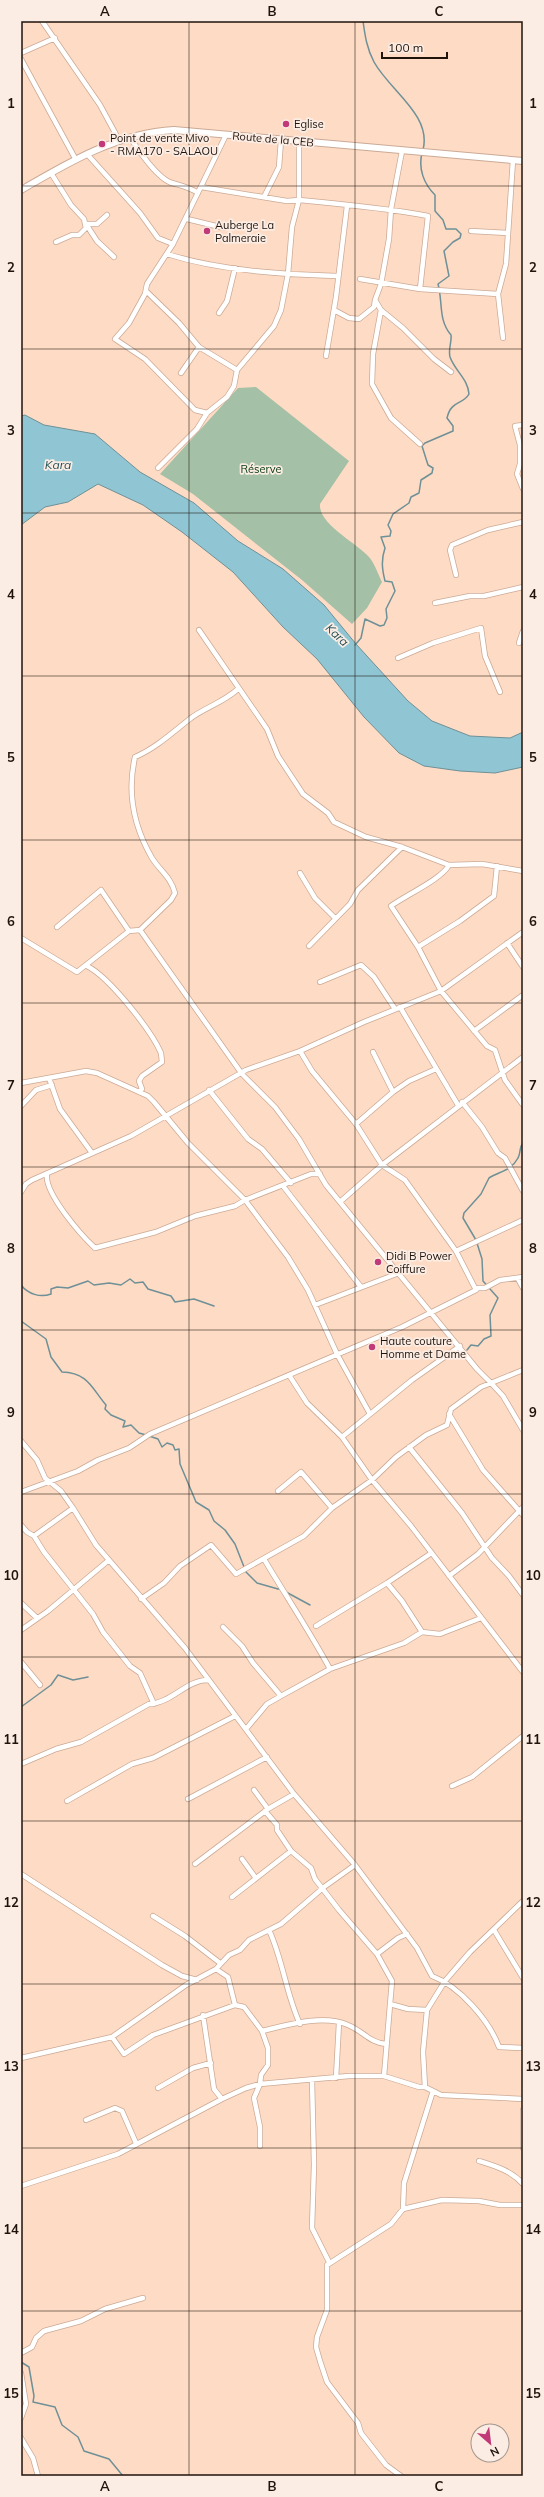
<svg xmlns="http://www.w3.org/2000/svg" width="544" height="2497" font-family="Mulish,sans-serif">
  <style>
    .green { fill: #a4c0a6 }
    .water { fill: #90c6d3; stroke: #6e9097 }
    .lines { fill: none; stroke-linecap: round; stroke-linejoin: round }
    .stream { stroke: #6e9097; stroke-width: 1.5 }
    .minor-casing { stroke: #cbaa95; stroke-width: 6 }
    .secondary-casing { stroke: #cbaa95; stroke-width: 8 }
    .minor { stroke: #fff; stroke-width: 4.5 }
    .secondary { stroke: #fff; stroke-width: 6 }
    .grid { fill: none; stroke: #1f130c; stroke-width: 1; stroke-opacity: 0.55 }
    .poi-dot { fill: #c13977; stroke: #fbede4; stroke-width: 1.5 }
    .labels { text-anchor: middle; stroke-width: 3.5; stroke-linejoin: round; paint-order: stroke }
    .poi-label { font-size: 11px; fill: #1f130c; stroke: #fbede4; text-anchor: start }
    .street-label { font-size: 11px; fill: #1f130c; stroke: #fbede4 }
    .park-label { font-size: 11px; fill: #00360c; stroke: #fbede4 }
    .water-label { font-size: 12px; font-style: italic; fill: #1e4d57; stroke: #fbede4 }
    .neatline { fill: none; stroke: #1f130c; stroke-width: 1.5 }
    .grid-label { font-size: 13px; text-anchor: middle; font-weight: bold; fill: #1f130c }
  </style>
  <rect width="100%" height="100%" fill="#fedbc5"/>
  <!-- green -->
  <path class="green" d="M256 387 349 461 320 504C318 524 357 543 369 557 375 564 378 574 382 582L367 608 352 624 302 580 193 494 160 474 238 388Z"/>
  <!-- water -->
  <path class="water" d="M25 415 44 425 95 434 140 472 194 503 238 541 283 569 324 605 356 644 408 701 432 721 470 736 510 738 523 732V767L495 773 460 771 424 766 399 753 364 717 317 659 283 627 233 572 182 532 143 505 98 484 68 502 45 507 21 525V416Z"/>
  <g class="lines">
    <!-- stream -->
    <path class="stream" d="M363 21C365 36 367 49 374 62 390 91 432 115 423 150
      M355 645 361 638 365 619 380 626 384 625 387 618 386 609 395 591 392 582 385 581C382 569 381 560 385 548L381 537 390 536 391 531 388 525 393 514 409 503 411 497 419 493 421 480 432 473 433 468 428 465 422 446 425 443 453 431V426L447 418C451 400 463 405 469 394 468 379 455 371 450 357 448 349 452 342 451 335 438 320 443 302 438 284L449 276 444 251 453 242 460 238 461 234 456 229H446L443 220 435 211V195C424 184 418 169 422 153
      M21 1285C28 1294 40 1298 51 1294V1289L57 1287 68 1288 88 1281 94 1285 109 1283 121 1285 130 1279 135 1283 143 1282 148 1289 171 1296 175 1302 194 1299 214 1306
      M21 1316V1321L46 1339 51 1357 62 1372C88 1373 91 1387 106 1405L105 1409 111 1415 125 1421 123 1427 131 1425 139 1433 146 1435
      M467 1350 471 1345 478 1346 484 1339 491 1336 490 1315 498 1298 483 1281 482 1259 476 1240 463 1218 464 1213 481 1194 489 1178C500 1171 511 1171 518 1158 521 1153 519 1147 523 1143
      M149 1436 158 1439 162 1447 167 1443 173 1445 175 1450 179 1449 180 1464 196 1502 209 1510 214 1521 225 1530 235 1544 246 1572 257 1583 278 1589 281 1588
      M286 1592 310 1605
      M21 1707 51 1685 58 1675 73 1680 88 1677
      M21 2362 29 2367 34 2396 33 2402 55 2407 62 2425 78 2437 84 2451 109 2459 123 2476"/>
    <!-- minor casing -->
    <g class="minor-casing">
      <path id="minor" d="M42 21 100 105 119 140
        M21 53 55 38
        M21 59 76 160
        M130 137C137 149 158 179 172 183 182 186 189 187 198 193
        M299 142V200C342 204 386 208 428 216L420 289
        M402 151 391 209 389 239 381 284 375 300 381 310 403 328 434 359 451 372
        M87 154 140 213 158 238 173 244
        M51 173 71 205 84 219 86 228 79 235H72L56 242
        M264 197 279 167 281 140
        M107 215 97 224H86L97 241 114 257
        M187 219 224 228
        M471 231 508 233
        M167 254C221 271 281 274 337 276
        M360 279 420 289 498 294
        M146 291 179 323 199 347 237 370
        M334 310 349 318 359 319 374 307 375 300
        M381 310 373 354 372 384 391 418 420 444
        M219 313 227 301 235 268
        M503 338 498 294 506 264 513 160
        M326 356 336 297 347 206
        M181 373 199 347
        M207 413 195 410 145 359 115 339 129 323 145 294 147 284 173 244 226 135
        M523 425 515 426 520 445V464L517 474 523 489
        M158 468 197 429 207 413 227 397 234 386 237 370 274 326 281 310 288 274 292 227 299 200 287 201 201 187
        M456 575 450 550 452 545 488 530 523 522
        M435 603 470 596H484L523 587
        M199 630 267 729 278 756 303 794 328 813 334 822 366 837 402 847 449 865 482 864 523 871
        M519 643 523 631
        M398 658 433 643 481 628 485 656 500 692
        M449 865C442 879 406 895 391 906L418 947 441 991 487 1046 495 1050 505 1080 523 1105
        M300 873 315 898 335 918
        M57 927 101 890 129 931
        M140 930 171 900 175 893C171 877 160 871 152 858 134 827 127 792 135 757 156 748 173 732 191 718 206 707 224 702 238 689
        M21 938 77 972 129 931 140 930 242 1074 275 1107 299 1139 326 1185 477 1369 491 1383 523 1370
        M507 943 523 967
        M309 946 350 904 358 890 402 847
        M418 947 460 921 494 896 497 866
        M87 966C109 977 151 1030 161 1053L162 1062 142 1076 139 1081 142 1089 139 1092
        M320 982 361 965 374 977 395 1009
        M400 1007 458 1105
        M474 1031 523 995
        M300 1051 312 1071 356 1124
        M373 1052 393 1092
        M49 1078 60 1109 92 1153
        M21 1083 86 1071 97 1073 148 1096 154 1102 188 1143 245 1200 288 1257 308 1290 337 1354 370 1414
        M209 1090 248 1139 262 1149 291 1183
        M462 1102 482 1127 498 1153 505 1158 523 1191
        M21 1106 36 1090 52 1085
        M47 1174C44 1193 81 1235 95 1248L156 1232 195 1216 235 1206 245 1200 311 1174H320
        M283 1186 361 1287
        M21 1192 26 1184 32 1180 131 1136 246 1070 300 1051 364 1022 441 991 523 932
        M341 1201 382 1165 523 1057
        M456 1251 523 1220
        M518 1279 523 1288
        M476 1290 478 1288H485L500 1280 523 1277
        M315 1305 399 1273
        M289 1375 307 1403 342 1437 372 1480 411 1526 523 1672
        M449 1414 483 1470 523 1515
        M342 1437 412 1380 460 1346
        M21 1441 37 1460 45 1478 61 1491 73 1508 96 1545 185 1648 294 1794 355 1865 417 1948 432 1976C459 1986 489 2020 499 2047L523 2048
        M409 1447 462 1513 492 1558 509 1576 523 1595
        M278 1491 301 1472 332 1508
        M21 1492 78 1471 98 1460 129 1448 150 1434 402 1327 476 1290 456 1251 405 1180 382 1165 356 1124 393 1092 409 1081 436 1069
        M73 1508 34 1536 44 1552 93 1614 103 1632 130 1666 140 1673 154 1704
        M21 1525 27 1532 34 1536
        M264 1559C286 1596 310 1632 330 1669
        M449 1576 478 1554 523 1507
        M387 1583 402 1601 422 1632 440 1634 481 1618
        M141 1599 164 1583 180 1566 211 1545 236 1574 304 1536 332 1508 372 1480 396 1457 426 1435 447 1425 451 1409 481 1387 491 1383 503 1396 523 1430
        M21 1603 37 1618
        M316 1626 387 1583 430 1554
        M223 1627 242 1646 253 1663 281 1696
        M21 1630 48 1611 109 1560
        M21 1662 40 1685
        M246 1729 267 1704 281 1696 330 1669 404 1643 422 1632
        M21 1764 56 1749 81 1742 149 1704C172 1703 186 1680 208 1680
        M452 1786 472 1777 523 1736
        M254 1790 268 1809
        M188 1799 267 1757
        M67 1801 132 1764 153 1758 235 1716
        M265 1811 277 1825V1830L291 1851 311 1868 315 1879 339 1910 377 1954 392 1981 384 2076
        M242 1859 255 1877
        M195 1864 268 1809 294 1794
        M21 1874 162 1965 182 1976 197 1980
        M232 1897 291 1851
        M153 1916 185 1936 220 1963
        M269 1930C283 1960 286 1994 300 2024
        M494 1930 523 1978
        M377 1954 398 1938 407 1934
        M216 1969 228 1977 235 2005
        M390 2004 408 2009 427 2010
        M203 2015 214 2089 222 2099
        M262 2031C287 2025 323 2014 348 2025 363 2031 370 2043 386 2044
        M112 2037 124 2054 153 2035 235 2005 244 2007 262 2031 268 2048V2065L261 2075 260 2084 254 2098 260 2127V2146
        M21 2058 112 2037 186 1985 216 1969 229 1955 240 1950 249 1940 281 1924 324 1887 355 1865
        M336 2078 339 2023
        M312 2080 314 2165 312 2228 329 2262
        M425 2087 423 2052 427 2010 445 1981 470 1952 523 1901
        M158 2088 193 2068 211 2063
        M523 2110V2148
        M86 2120 115 2108 122 2111 136 2143
        M479 2161C495 2166 512 2171 523 2184
        M21 2186 118 2154 222 2099 246 2088 260 2084 349 2076H384L419 2087H425L441 2095 523 2099
        M403 2209 404 2183 433 2091
        M21 2353 32 2347 36 2338 44 2331 81 2321 105 2309 143 2298
        M21 2373 26 2404 21 2418
        M21 2438 33 2458 38 2476
        M401 2476 386 2465 361 2433 358 2423 327 2382 320 2361 316 2347 317 2337 327 2310V2265L391 2224 403 2209 442 2200 479 2201 500 2205H523"/>
    </g>
    <!-- secondary casing -->
    <g class="secondary-casing">
      <path id="secondary" d="M21 190C69 162 118 133 174 130L523 161"/>
    </g>
    <!-- minor -->
    <use href="#minor" class="minor"/>
    <!-- secondary -->
    <use href="#secondary" class="secondary"/>
  </g>
  <!-- grid -->
  <path class="grid" d="M189 21V2476M355 21V2476M21 186H523M21 349H523M21 513H523M21 676H523M21 840H523M21 1003H523M21 1167H523M21 1330H523M21 1494H523M21 1657H523M21 1821H523M21 1984H523M21 2148H523M21 2311H523"/>
  <!-- markers -->
  <g class="poi-dot">
    <circle cx="286" cy="124" r="4"/>
    <circle cx="102" cy="144" r="4"/>
    <circle cx="207" cy="231" r="4"/>
    <circle cx="378" cy="1262" r="4"/>
    <circle cx="372" cy="1347" r="4"/>
  </g>
  <g class="labels">
    <!-- poi labels -->
    <g class="poi-label">
      <text x="294" y="128">Eglise</text>
      <text x="110" y="142">Point de vente Mivo<tspan x="110" dy="13">- RMA170 - SALAOU</tspan></text>
      <text x="215" y="229">Auberge La<tspan x="215" dy="13">Palmeraie</tspan></text>
      <text x="386" y="1260">Didi B Power<tspan x="386" dy="13">Coiffure</tspan></text>
      <text x="380" y="1345">Haute couture<tspan x="380" dy="13">Homme et Dame</tspan></text>
    </g>
    <!-- street labels -->
    <g class="street-label">
      <text transform="translate(273 139) rotate(5)" y="4">Route de la CEB</text>
    </g>
    <!-- park labels -->
    <g class="park-label">
      <text x="261" y="473">Réserve</text>
    </g>
    <!-- water labels -->
    <g class="water-label">
      <text x="58" y="469">Kara</text>
      <text transform="translate(337 635) rotate(43)" y="4">Kara</text>
    </g>
  </g>
  <!-- border -->
  <rect width="544" height="2497" fill="none" stroke="#fbede4" stroke-width="44"/>
  <!-- north arrow -->
  <g transform="translate(490 2443) rotate(152)"><circle r="19" fill="#fbede4" stroke="#a3968e"/>
  <path d="M0-3L7 15L0 10L-7 15Z" fill="#c13977"/>
  <text y="-6" font-size="11" font-weight="bold" text-anchor="middle" fill="#1f130c">N</text>
  </g>
  <!-- scale -->
  <path d="M382 52v6h65v-6" fill="none" stroke="#1f130c" stroke-width="2"/>
  <text x="388" y="52" font-size="12" fill="#1f130c" stroke="#fbede4" stroke-width="3" paint-order="stroke">100 m</text>
  <rect x="22" y="22" width="500" height="2453" class="neatline"/>
  <g class="grid-label">
    <text x="105" y="16">A</text>
    <text x="272" y="16">B</text>
    <text x="439" y="16">C</text>
    <text x="11" y="108">1</text>
    <text x="533" y="108">1</text>
    <text x="11" y="272">2</text>
    <text x="533" y="272">2</text>
    <text x="11" y="435">3</text>
    <text x="533" y="435">3</text>
    <text x="11" y="599">4</text>
    <text x="533" y="599">4</text>
    <text x="11" y="762">5</text>
    <text x="533" y="762">5</text>
    <text x="11" y="926">6</text>
    <text x="533" y="926">6</text>
    <text x="11" y="1090">7</text>
    <text x="533" y="1090">7</text>
    <text x="11" y="1253">8</text>
    <text x="533" y="1253">8</text>
    <text x="11" y="1417">9</text>
    <text x="533" y="1417">9</text>
    <text x="11" y="1580">10</text>
    <text x="533" y="1580">10</text>
    <text x="11" y="1744">11</text>
    <text x="533" y="1744">11</text>
    <text x="11" y="1907">12</text>
    <text x="533" y="1907">12</text>
    <text x="11" y="2071">13</text>
    <text x="533" y="2071">13</text>
    <text x="11" y="2234">14</text>
    <text x="533" y="2234">14</text>
    <text x="11" y="2398">15</text>
    <text x="533" y="2398">15</text>
    <text x="105" y="2491">A</text>
    <text x="272" y="2491">B</text>
    <text x="439" y="2491">C</text>
  </g>
</svg>
